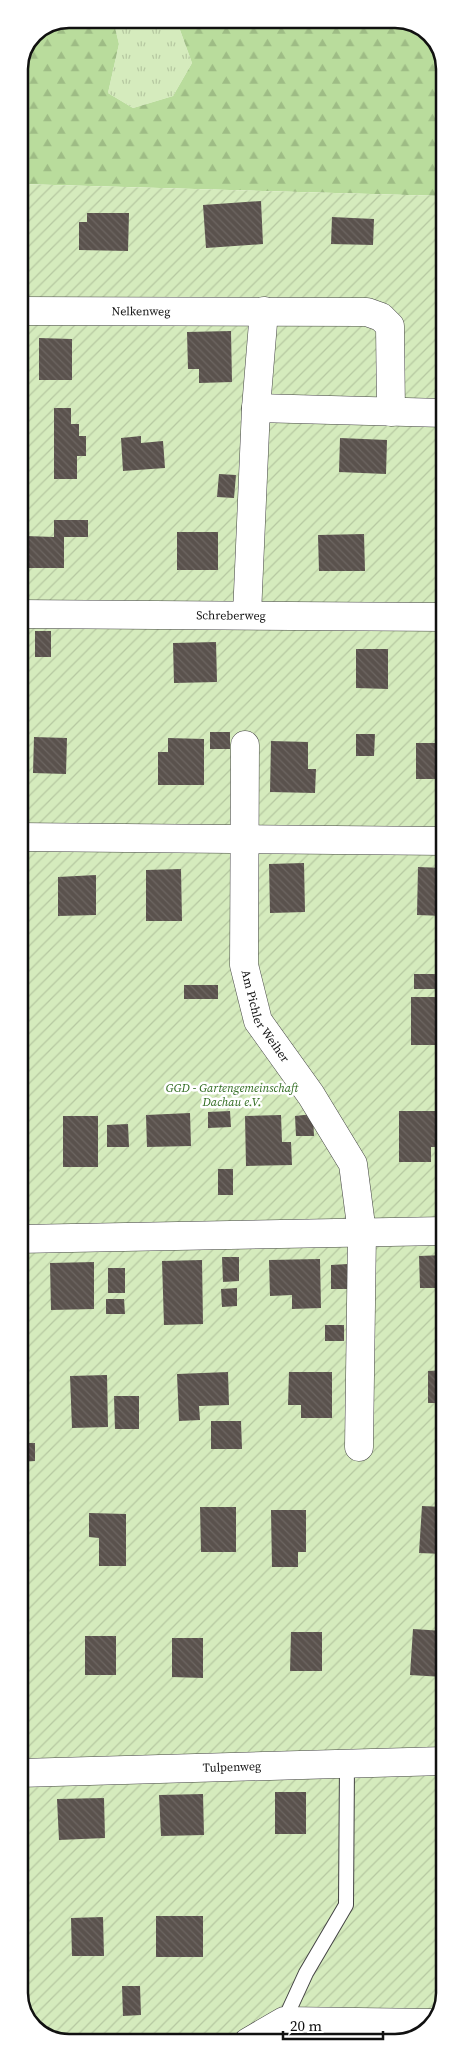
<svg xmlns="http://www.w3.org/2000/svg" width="463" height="2061" font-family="'Source Serif 4',serif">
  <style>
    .grass { fill: url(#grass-tufts) }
    .forest { fill: url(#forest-firs) }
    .garden { fill: url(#garden-furrows) }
    .building { fill: url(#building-back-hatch) }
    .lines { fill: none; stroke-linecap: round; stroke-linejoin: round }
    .service-casing { stroke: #444; stroke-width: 16 }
    .minor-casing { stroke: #444; stroke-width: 29 }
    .service { stroke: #fff; stroke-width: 14 }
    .minor { stroke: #fff; stroke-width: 28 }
    .labels { text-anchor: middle; stroke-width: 5; stroke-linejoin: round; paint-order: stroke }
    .street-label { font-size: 12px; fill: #111; stroke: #fff }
    .park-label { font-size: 12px; font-style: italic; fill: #2f6b1f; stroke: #fff }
    .rim { fill: none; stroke: #111; stroke-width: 2.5 }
  </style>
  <defs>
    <pattern id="grass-tufts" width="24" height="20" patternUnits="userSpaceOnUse" patternTransform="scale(1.25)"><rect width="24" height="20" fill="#d5ebbd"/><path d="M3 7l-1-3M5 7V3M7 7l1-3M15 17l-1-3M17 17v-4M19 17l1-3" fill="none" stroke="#b6c8a1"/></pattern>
    <pattern id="forest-firs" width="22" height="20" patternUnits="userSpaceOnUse" patternTransform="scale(1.25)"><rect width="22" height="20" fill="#b9dc9c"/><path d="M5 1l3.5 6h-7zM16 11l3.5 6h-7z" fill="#9ebc85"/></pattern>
    <pattern id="garden-furrows" width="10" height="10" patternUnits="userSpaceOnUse" patternTransform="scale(1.25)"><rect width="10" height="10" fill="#d5ebbd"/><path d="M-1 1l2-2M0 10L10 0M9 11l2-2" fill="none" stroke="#b6c8a1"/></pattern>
    <pattern id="building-back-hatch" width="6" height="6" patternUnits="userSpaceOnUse" patternTransform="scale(1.25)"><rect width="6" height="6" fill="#5a524d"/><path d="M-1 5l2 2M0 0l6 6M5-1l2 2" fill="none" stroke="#6d6662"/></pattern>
  </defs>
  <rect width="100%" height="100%" fill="#fffdf5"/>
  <!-- grass -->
  <path class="grass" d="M113 19H176L192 63 173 96 133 108 108 93 119 44Z"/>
  <!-- forest -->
  <path class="forest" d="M68 19H113L119 44 108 93 133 108 173 96 192 63 176 19H401L430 33 443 59V196L19 184V68L33 33Z"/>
  <!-- garden -->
  <path class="garden" d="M19 184 443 196 444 1993 432 2025 404 2041 62 2042 35 2030 20 2002Z"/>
  <!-- building -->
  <path class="building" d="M261 201 263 244 206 248 203 205Z
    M87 213H129L128 251 79 250V222H87Z
    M332 217 374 219 373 245 331 244Z
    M231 331 232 382 199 383V369H188L187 332Z
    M39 338 72 339V380H39Z
    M54 408H71V424H79V436H86V456H77V479H54Z
    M141 436V443L163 441 165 468 123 471 121 438Z
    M340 438 387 440 386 474 339 472Z
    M219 474 236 475 234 498 217 497Z
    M54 520H88V537H64V568H26V536L54 537Z
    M177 532H218V570H177Z
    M364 534 365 571H319L318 535Z
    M35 631H51V657H35Z
    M216 642 217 682 174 683 173 643Z
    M19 643H25L24 693H19Z
    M356 649H388V689L356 688Z
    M210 732H230V749H210Z
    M356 734H375L374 756H356Z
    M34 737 67 738 66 774 33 773Z
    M168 738 204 739V785H158V752H168Z
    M271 741 308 742V769H316L315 793 270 792Z
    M416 743H444V779H416Z
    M304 863 305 912 270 913 269 864Z
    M418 867 444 868V916L417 915Z
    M181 869 182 921H146V870Z
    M96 875V915L58 916V877Z
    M414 974H441V989H414Z
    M184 985H218V999H184Z
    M411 997H444V1045H411Z
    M29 1031V1046L19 1047V1032Z
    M230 1111 231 1127 208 1128V1112Z
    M399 1111H444V1147H431V1162H399Z
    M190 1113 191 1146 147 1147 146 1115Z
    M313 1114 314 1136H296L295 1116Z
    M281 1115 282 1142H291L292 1165 246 1166 245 1116Z
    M63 1116H98V1167H63Z
    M19 1118H27V1133H19Z
    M128 1124 129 1147H107V1125Z
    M218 1169H233V1195H218Z
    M444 1255V1288H420L419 1256Z
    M222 1257H239V1281L223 1282Z
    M320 1259 321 1308 292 1309V1295L270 1296 269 1260Z
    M202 1260 203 1324 164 1325 162 1261Z
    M94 1262V1309L51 1310 50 1263Z
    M348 1264V1289H331V1265Z
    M108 1268H125V1293H108Z
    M237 1288V1306L222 1307 221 1289Z
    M106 1299H124L125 1314H106Z
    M325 1325H344V1341H325Z
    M444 1370V1403H428V1371Z
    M228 1372 229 1405 199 1406 200 1420 179 1421 177 1374Z
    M289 1372H332V1418H301V1405H288Z
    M107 1375 108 1427 72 1428 70 1376Z
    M19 1380H23V1415H19Z
    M114 1396H139V1429H115Z
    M211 1421H241L242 1449H211Z
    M19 1443H35V1461L19 1462Z
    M422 1506 444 1507V1554L419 1553Z
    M200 1507H236V1552H201Z
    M271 1510H306V1552H298V1567H272Z
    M89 1513 126 1514V1566H99V1538L89 1537Z
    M19 1516H26L25 1551H19Z
    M413 1629 444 1631 443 1677 410 1675Z
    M291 1632H322V1671H290Z
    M85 1636H116V1675H85Z
    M19 1637H29L28 1676H19Z
    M172 1638H203V1678L172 1677Z
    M275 1792H306V1834H275Z
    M203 1794 204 1835 161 1836 159 1795Z
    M104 1798 105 1838 59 1840 57 1799Z
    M438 1904H444V1943H439Z
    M156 1916H203V1957H156Z
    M103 1917 104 1956H72L71 1918Z
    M122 1986H140L141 2015 123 2016Z"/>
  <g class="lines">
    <!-- service casing -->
    <g class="service-casing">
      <path id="service" d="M284 2021 306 1973 346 1905 347 1764"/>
    </g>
    <!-- minor casing -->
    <g class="minor-casing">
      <g id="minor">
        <path id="s1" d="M19 311 367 312 381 317 390 326 391 412"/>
        <path d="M256 408 444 413"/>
        <path id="s2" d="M19 614 444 617"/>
        <path d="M247 615 256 408 264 311"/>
        <path id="s3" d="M245 745 244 965 258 1021 311 1095 353 1164 362 1233 359 1447"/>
        <path d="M19 837 444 841"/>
        <path d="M19 1239 444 1231"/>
        <path id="s4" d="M20 1773 444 1761"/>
        <path d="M248 2042 284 2021 433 2023"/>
      </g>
    </g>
    <!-- service -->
    <use href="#service" class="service"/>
    <!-- minor -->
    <use href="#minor" class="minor"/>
  </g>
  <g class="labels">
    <!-- street labels -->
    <g class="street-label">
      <text dy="4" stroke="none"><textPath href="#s1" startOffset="122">Nelkenweg</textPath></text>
      <text dy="4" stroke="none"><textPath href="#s2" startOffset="212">Schreberweg</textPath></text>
      <text dy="4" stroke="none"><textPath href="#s3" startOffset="276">Am Pichler Weiher</textPath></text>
      <text dy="4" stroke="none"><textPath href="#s4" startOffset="212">Tulpenweg</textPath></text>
    </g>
    <!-- park labels -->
    <g class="park-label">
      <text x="232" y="1092">GGD - Gartengemeinschaft<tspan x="232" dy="14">Dachau e.V.</tspan></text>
    </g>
  </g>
  <!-- crop -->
  <path d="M0 0H463V2061H0ZM69 28H395A41 41 0 0 1 436 69V1993A41 41 0 0 1 395 2034H69A41 41 0 0 1 28 1993V69A41 41 0 0 1 69 28Z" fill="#fff" fill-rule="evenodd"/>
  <path class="rim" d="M69 28H395A41 41 0 0 1 436 69V1993A41 41 0 0 1 395 2034H69A41 41 0 0 1 28 1993V69A41 41 0 0 1 69 28Z"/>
  <!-- scale -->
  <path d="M283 2031v8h100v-8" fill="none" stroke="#111111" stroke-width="2.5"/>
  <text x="290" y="2031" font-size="15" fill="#111111" stroke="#ffffff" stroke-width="4" paint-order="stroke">20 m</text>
</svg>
